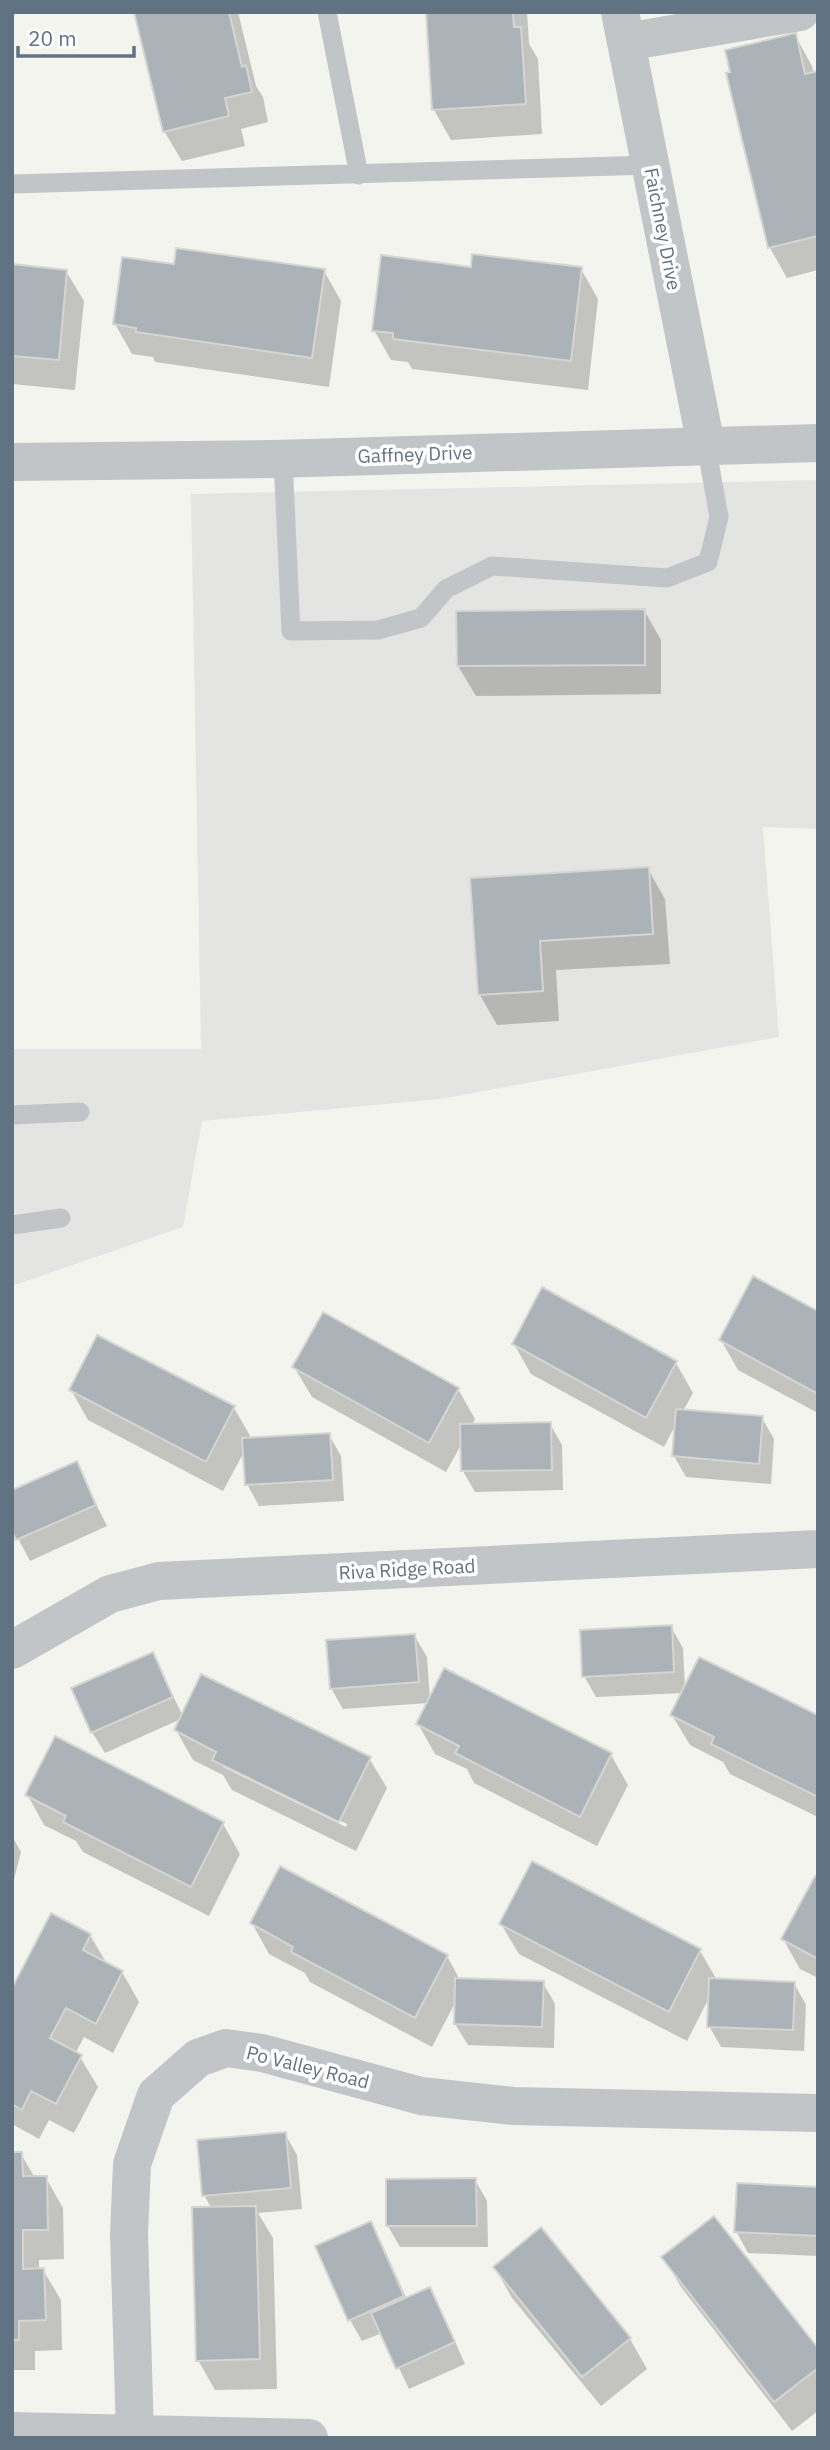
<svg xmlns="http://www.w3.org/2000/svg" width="830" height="2450" font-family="'IBM Plex Sans',sans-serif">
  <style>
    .built { fill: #e4e5e3 }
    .shadow { fill: #0003; fill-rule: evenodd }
    .building { fill: #abb2b8; stroke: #d5d5d2; stroke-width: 2 }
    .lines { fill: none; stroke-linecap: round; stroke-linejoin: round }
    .lane { stroke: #c1c5c8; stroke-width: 19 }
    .street { stroke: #c1c5c8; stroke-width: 38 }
    .labels { text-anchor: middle; stroke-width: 7; stroke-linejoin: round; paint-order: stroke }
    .street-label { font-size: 19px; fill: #617282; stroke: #fff }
  </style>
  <rect width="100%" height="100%" fill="#f4f4ef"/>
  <!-- built -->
  <path class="built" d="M818 480V829L763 827 779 1037 440 1099 202 1121 183 1227 12 1286V1049H201L191 494Z"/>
  <!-- shadow -->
  <path class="shadow" d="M136 12H238L256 86 263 97 268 122 241 129 245 146 182 161 164 131Z
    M428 12H527L529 44 538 59 542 134 451 140 434 110Z
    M795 35 812 66 814 74 818 73V270L787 278 770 248Z
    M12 266 66 271 84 301 75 390 12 384Z
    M175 266 324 271 341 301 329 387 155 362 153 357 132 354 115 324Z
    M472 269H581L598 299 588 390 412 369 408 362 391 360 374 330Z
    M644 610 661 640V694L476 696 458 666Z
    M648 869 665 899 670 964 556 970 559 1021 497 1025 480 995 472 880Z
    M818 1313V1413L738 1370 721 1340Z
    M514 1344 676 1363 693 1393 683 1411 762 1418 774 1439 771 1484 686 1477 674 1456 676 1424 664 1447 531 1374Z
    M294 1367 458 1389 475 1419 472 1426 550 1424 562 1445 563 1490 475 1492 463 1471 462 1443 446 1472 312 1397Z
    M71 1390 234 1408 252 1439 329 1435 341 1456 344 1501 259 1506 247 1484 245 1450 223 1491 88 1420Z
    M76 1464 107 1526 30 1561 12 1527Z
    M671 1627 683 1648 685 1689 818 1717V1817L730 1774 723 1762 690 1745 672 1715 683 1693 596 1697 584 1676Z
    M414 1635 427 1657 430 1700 611 1755 628 1785 597 1846 474 1783 467 1769 435 1754 418 1724 428 1703 343 1709 331 1688Z
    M152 1654 183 1716 369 1758 387 1788 356 1851 232 1790 223 1775 193 1760 176 1730 181 1719 105 1753 92 1732ZM223 1763 347 1824 346 1827 223 1767Z
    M27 1794 223 1824 240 1854 209 1916 83 1852 76 1841 44 1825Z
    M12 1836 21 1852 12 1887Z
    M818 1879V1978L800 1969 783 1939Z
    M252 1923 447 1956 460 1980 543 1983 555 2004 554 2048 468 2045 455 2024 456 2001 432 2047 310 1982 305 1973 269 1954Z
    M501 1924 700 1951 717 1980 794 1983 806 2005 804 2051 721 2047 709 2026 710 1996 687 2041 519 1954Z
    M90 1935 107 1964 122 1972 139 2002 113 2053 84 2037 75 2054 80 2057 98 2087 74 2133 49 2120 39 2139 12 2124V1991Z
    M285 2134 297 2155 302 2209 258 2213 273 2238 277 2389 215 2390 198 2360 212 2209 204 2195Z
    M12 2154H21L35 2178H46L63 2208 64 2259 39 2260V2270H43L61 2300 62 2350 35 2351V2370H12Z
    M475 2180 487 2201 488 2247H400L388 2226Z
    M818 2188V2256L748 2253 736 2231Z
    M370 2223 382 2244 407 2299 429 2289 441 2310 465 2364 409 2389 382 2333 362 2341 350 2320 317 2247Z
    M663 2257 818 2351V2411L792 2431 681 2287Z
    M495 2268 630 2339 647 2369 601 2406 512 2298Z"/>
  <!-- building -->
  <path class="building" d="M134 12H229L242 67 246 65 252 92 225 98 229 116 163 132Z
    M426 12H513L514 27H521L526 104 432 110Z
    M796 33 805 74 818 71V236L768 248 726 73 730 72 725 50Z
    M176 248 325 269 312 358 136 332V328L113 324 122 257 174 264Z
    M472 254 582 267 571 361 393 339V333L372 331 381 255 471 267Z
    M12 264 67 270 59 360 12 356Z
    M645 609V665L457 666 456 611Z
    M649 867 653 934 540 941 543 991 478 995 470 878Z
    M753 1276 818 1311V1394L719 1340Z
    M542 1287 677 1361 646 1418 512 1344Z
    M323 1312 459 1388 429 1443 292 1367Z
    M97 1335 235 1406 206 1462 69 1390Z
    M676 1409 763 1416 759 1464 672 1456Z
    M551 1422 552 1470 461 1471 460 1424Z
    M330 1433 333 1480 245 1485 242 1438Z
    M77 1461 96 1505 16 1540 12 1531V1490Z
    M672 1625 674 1672 582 1677 580 1630Z
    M415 1634 419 1682 330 1689 326 1640Z
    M153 1652 173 1697 91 1733 71 1688Z
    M699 1657 818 1715V1797L711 1744 714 1737 670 1715Z
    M444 1668 612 1753 580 1817 455 1753 459 1746 416 1724Z
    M201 1674 371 1757 339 1822 212 1760 216 1752 174 1730Z
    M55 1736 224 1822 191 1887 63 1822 66 1816 25 1795Z
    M532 1861 701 1949 669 2012 499 1924Z
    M280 1866 448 1955 415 2018 291 1952 293 1947 250 1923Z
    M815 1876 818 1877V1959L781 1939Z
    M51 1913 91 1934 83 1950 123 1971 96 2024 66 2008 50 2038 82 2055 56 2104 31 2091 22 2110 12 2104V1988Z
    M455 1978 544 1981 542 2027 454 2024Z
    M709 1978 795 1982 793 2030 707 2027Z
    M286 2132 291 2188 202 2196 197 2140Z
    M12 2152H22L23 2176H47L48 2230H23V2269L44 2268 46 2320 19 2321V2340H12Z
    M476 2178 477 2226H386V2179Z
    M737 2183 818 2187V2236L734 2232Z
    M256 2206 260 2359 196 2361 192 2207Z
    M714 2216 818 2348V2368L774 2402 661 2257Z
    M371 2221 404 2296 348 2321 315 2246Z
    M541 2227 631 2338 582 2377 493 2267Z
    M430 2287 455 2342 396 2369 371 2313Z"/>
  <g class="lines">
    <!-- lane -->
    <path class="lane" d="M327 12 359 175
      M12 184 650 165
      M283 459 291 631 378 630 421 618 446 589 492 566 667 578 708 562 719 517 706 445
      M12 1115 80 1112
      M12 1225 61 1218"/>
    <!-- street -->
    <path class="street" d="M620 12 706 445
      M626 42 800 12
      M12 462 275 459 818 443
      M12 1650 110 1594 159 1581 818 1549
      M12 2431 309 2438
      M135 2434 129 2234 132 2164 156 2095 198 2058 226 2048 262 2053 421 2096 514 2106 818 2113"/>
  </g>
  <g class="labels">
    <!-- street labels -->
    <g class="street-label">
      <text transform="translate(663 229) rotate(79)" y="7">Faichney Drive</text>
      <text transform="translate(415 454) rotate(-2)" y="7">Gaffney Drive</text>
      <text transform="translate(407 1569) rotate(-3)" y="7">Riva Ridge Road</text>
      <text transform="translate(308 2067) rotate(14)" y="7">Po Valley Road</text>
    </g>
  </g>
  <!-- border -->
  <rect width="830" height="2450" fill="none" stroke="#617282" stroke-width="28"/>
  <!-- scale -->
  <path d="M18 46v10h116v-10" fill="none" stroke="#617282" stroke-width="3.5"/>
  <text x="28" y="46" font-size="21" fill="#617282" stroke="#ffffff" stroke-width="5" paint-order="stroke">20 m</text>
</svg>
